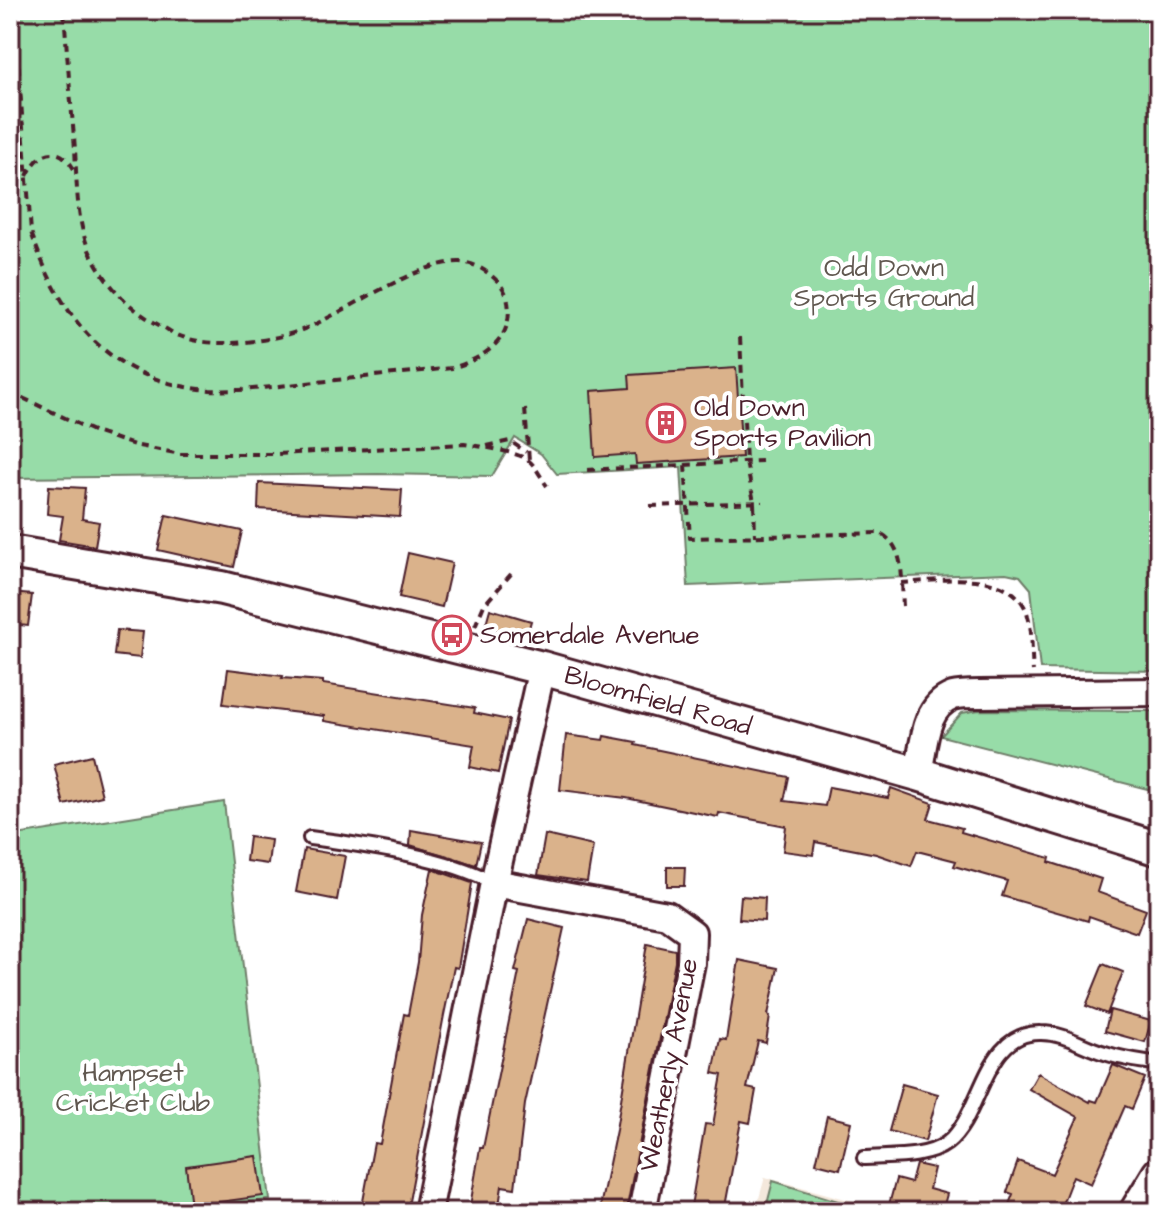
<svg xmlns="http://www.w3.org/2000/svg" width="1169" height="1222" font-family="'Architects Daughter',sans-serif">
<style>
.built{fill:#f4e8dc}
.green{fill:#97dca8;stroke:#707e6a;stroke-width:2}
.building{fill:#dab28b;stroke:#4a1f2b;stroke-width:2}
.lines{fill:none;stroke-linecap:round;stroke-linejoin:round}
.service-casing{stroke:#4a1f2b;stroke-width:18}
.minor-casing{stroke:#4a1f2b;stroke-width:32}
.tertiary-casing{stroke:#4a1f2b;stroke-width:38}
.path{stroke:#4a1f2b;stroke-width:4;stroke-dasharray:8 6;stroke-linecap:butt}
.service{stroke:#fff;stroke-width:12}
.minor{stroke:#fff;stroke-width:26}
.tertiary{stroke:#fff;stroke-width:32}
.labels{text-anchor:middle;dominant-baseline:central;stroke-width:8;stroke-linejoin:round;paint-order:stroke}
.park-label{font-size:26px;fill:#615850;stroke:#fff}
.poi-label{font-size:26px;fill:#4a1f2b;stroke:#fff;text-anchor:start}
.street-label{font-size:26px;fill:#4a1f2b;stroke:#fff}
</style>
<rect width="100%" height="100%" fill="#fff"/>
<filter id="ink" filterUnits="userSpaceOnUse"><feTurbulence type="fractalNoise" baseFrequency=".0125" numOctaves="2"/><feDisplacementMap in="SourceGraphic" scale="16" xChannelSelector="R" yChannelSelector="G"/><feConvolveMatrix kernelMatrix="1 2 1 2 8 2 1 2 1" color-interpolation-filters="sRGB"/></filter>
<g filter="url(#ink)">
<!-- built -->
<path class="built" d="M765,1177L893,1212H755Z"/>
<!-- green -->
<path class="green" d="M10,10H1159V671L1040,669L1031,589L1020,576L1006,573L688,586L681,467L557,474L541,454L515,438L492,476L378,474L11,478Z
M979,710L1159,711V792L941,736L962,713Z
M224,802L270,1200L147,1212H10V836Z
M773,1181L857,1207L855,1212H765Z"/>
<!-- building -->
<path class="building" d="M736,368L742,457L636,464L635,454L595,457L591,391L630,388L629,375Z
M259,483L402,490L400,517L258,509Z
M49,486L85,488L82,519L99,522L95,546L59,540L63,516L47,514Z
M166,515L242,531L234,567L158,550Z
M408,553L452,563L442,607L399,597Z
M10,593L32,595L28,626L10,624Z
M490,609L531,621L526,638L485,627Z
M117,630L143,632L140,658L114,655Z
M228,669L283,676L282,678L323,681V684L475,708L474,713L509,720L498,773L470,767L474,745L324,721V716L223,704Z
M566,735L603,740L604,736L636,742L635,745L789,777L784,801L825,806L829,787L888,798L891,788L933,803L928,819L962,828L961,832L1050,858L1049,862L1101,879L1097,892L1146,910L1137,933L1089,916L1088,921L1002,896L1007,881L954,866L956,861L917,851L911,866L876,854L815,842L813,855L783,851L786,826L719,813L718,817L626,798L560,790Z
M92,755L102,796L64,805L54,764Z
M411,830L481,842L476,865L410,845Z
M545,835L593,846L587,882L538,875Z
M249,837L271,840L268,864L246,861Z
M304,849L345,856L337,900L296,892Z
M667,867H685L684,886H667Z
M432,869L472,883L458,968L454,967L444,1015L407,1212H361L374,1143L380,1144L404,1014L408,1015L418,962L422,915Z
M741,896L765,898L764,921L739,919Z
M528,919L564,928L525,1104L515,1188L502,1186L498,1212H469L480,1148H483L519,972L515,971Z
M647,944L675,950V961L626,1212H599L616,1130Z
M739,960L778,968L768,1015L770,1016L766,1043L758,1041L747,1088L756,1090L750,1123L741,1121L724,1212H690L705,1124L713,1125L722,1075L713,1073L720,1039L726,1040Z
M1103,964L1123,972L1107,1014L1086,1006Z
M1110,1010L1151,1021L1145,1042L1105,1031Z
M1113,1065L1145,1078L1132,1109L1125,1106L1091,1184L1073,1176L1059,1212H1006L1013,1194L1007,1192L1018,1161L1052,1174L1078,1117L1029,1089L1038,1073L1090,1102L1091,1100L1097,1102Z
M902,1084L938,1094L925,1141L889,1131Z
M827,1116L851,1122L840,1169L816,1163Z
M257,1156L263,1196L191,1206L186,1166Z
M916,1164L934,1168L929,1189L947,1194L942,1212H887L896,1179L911,1183Z"/>
<g class="lines">
<!-- service casing -->
<g class="service-casing">
<path id="service" d="M310,838C364,845 447,857 494,883
M864,1158C889,1156 926,1159 947,1143C983,1115 983,1031 1041,1033C1065,1033 1083,1047 1105,1053C1122,1059 1141,1061 1159,1064"/>
</g>
<!-- minor casing -->
<g class="minor-casing">
<path id="minor" d="M918,774C924,748 923,707 953,696C960,694 971,694 979,694L1159,692
M494,883L667,915L692,933L691,963L642,1212
M428,1212L494,883L542,668"/>
</g>
<!-- tertiary casing -->
<g class="tertiary-casing">
<path id="tertiary" d="M10,552L222,588L542,668L918,774L1159,849
M1136,1212L1159,1174"/>
</g>
<!-- path -->
<path class="path" d="M14,10L31,232C61,321 111,382 210,390C242,392 275,386 307,383C355,378 404,373 452,368C484,358 514,340 508,302C507,292 500,283 493,277C484,269 473,263 460,262C417,261 343,315 299,331C268,342 212,349 180,336C173,334 166,328 159,325C129,309 108,286 92,256C76,226 77,183 75,149C71,103 67,56 64,10
M27,176C39,150 60,143 75,171
M740,337L746,462L754,502L755,536
M10,392L95,432L134,445L180,454H278L464,444C477,446 519,452 528,460C536,466 541,478 547,486
M525,409L529,460
M487,446L510,441L526,452
M685,465L690,538L880,533C906,547 901,579 903,606
M587,470L762,461
M650,506L763,502
M901,583C939,581 1015,566 1028,616C1033,633 1031,653 1033,671
M475,626L484,605L512,573"/>
<!-- service -->
<use href="#service" class="service"/>
<!-- minor -->
<use href="#minor" class="minor"/>
<!-- tertiary -->
<use href="#tertiary" class="tertiary"/>
</g>
</g>
<!-- icons -->
<defs>
<g id="building-ring" transform="scale(2)"><circle r="9.5" fill="#fff" stroke="#d1495b" stroke-width="1.5"/><path d="M-4-6H4V6H1V3H-1V6H-4ZM-2.5-4.3h1.7v1.8h-1.7ZM.8-4.3h1.7v1.8H.8ZM-2.5-1h1.7V.8h-1.7ZM.8-1h1.7V.8H.8Z" fill="#d1495b"/></g>
<g id="bus-ring" transform="scale(2)"><circle r="9.5" fill="#fff" stroke="#d1495b" stroke-width="1.5"/><path d="M-5-6H5V4H4V6H2V4H-2V6H-4V4H-5ZM-3.5-4V0h7V-4ZM-3.5 1.2v1.5H-2V1.2ZM2 1.2v1.5H3.5V1.2Z" fill="#d1495b"/></g>
</defs>
<g fill-rule="evenodd">
<use href="#building-ring" x="666" y="423"/>
<use href="#bus-ring" x="452" y="635"/>
</g>
<g class="labels">
<!-- park labels -->
<g class="park-label">
<text x="884" y="268">Odd Down<tspan x="884" dy="30">Sports Ground</tspan></text>
<text x="133" y="1073">Hampset<tspan x="133" dy="30">Cricket Club</tspan></text>
</g>
<!-- poi labels -->
<g class="poi-label">
<text x="694" y="408">Old Down<tspan x="694" dy="30">Sports Pavilion</tspan></text>
<text x="480" y="635">Somerdale Avenue</text>
</g>
<!-- street labels -->
<g class="street-label">
<text transform="translate(658 701) rotate(16)">Bloomfield Road</text>
<text transform="translate(669 1065) rotate(-79)">Weatherly Avenue</text>
</g>
</g>
<!-- margin -->
<rect width="1169" height="1222" fill="none" stroke="#fff" stroke-width="40"/>
<rect x="20" y="20" width="1129" height="1182" fill="none" stroke="#4a1f2b" stroke-width="3" filter="url(#ink)"/>
</svg>
